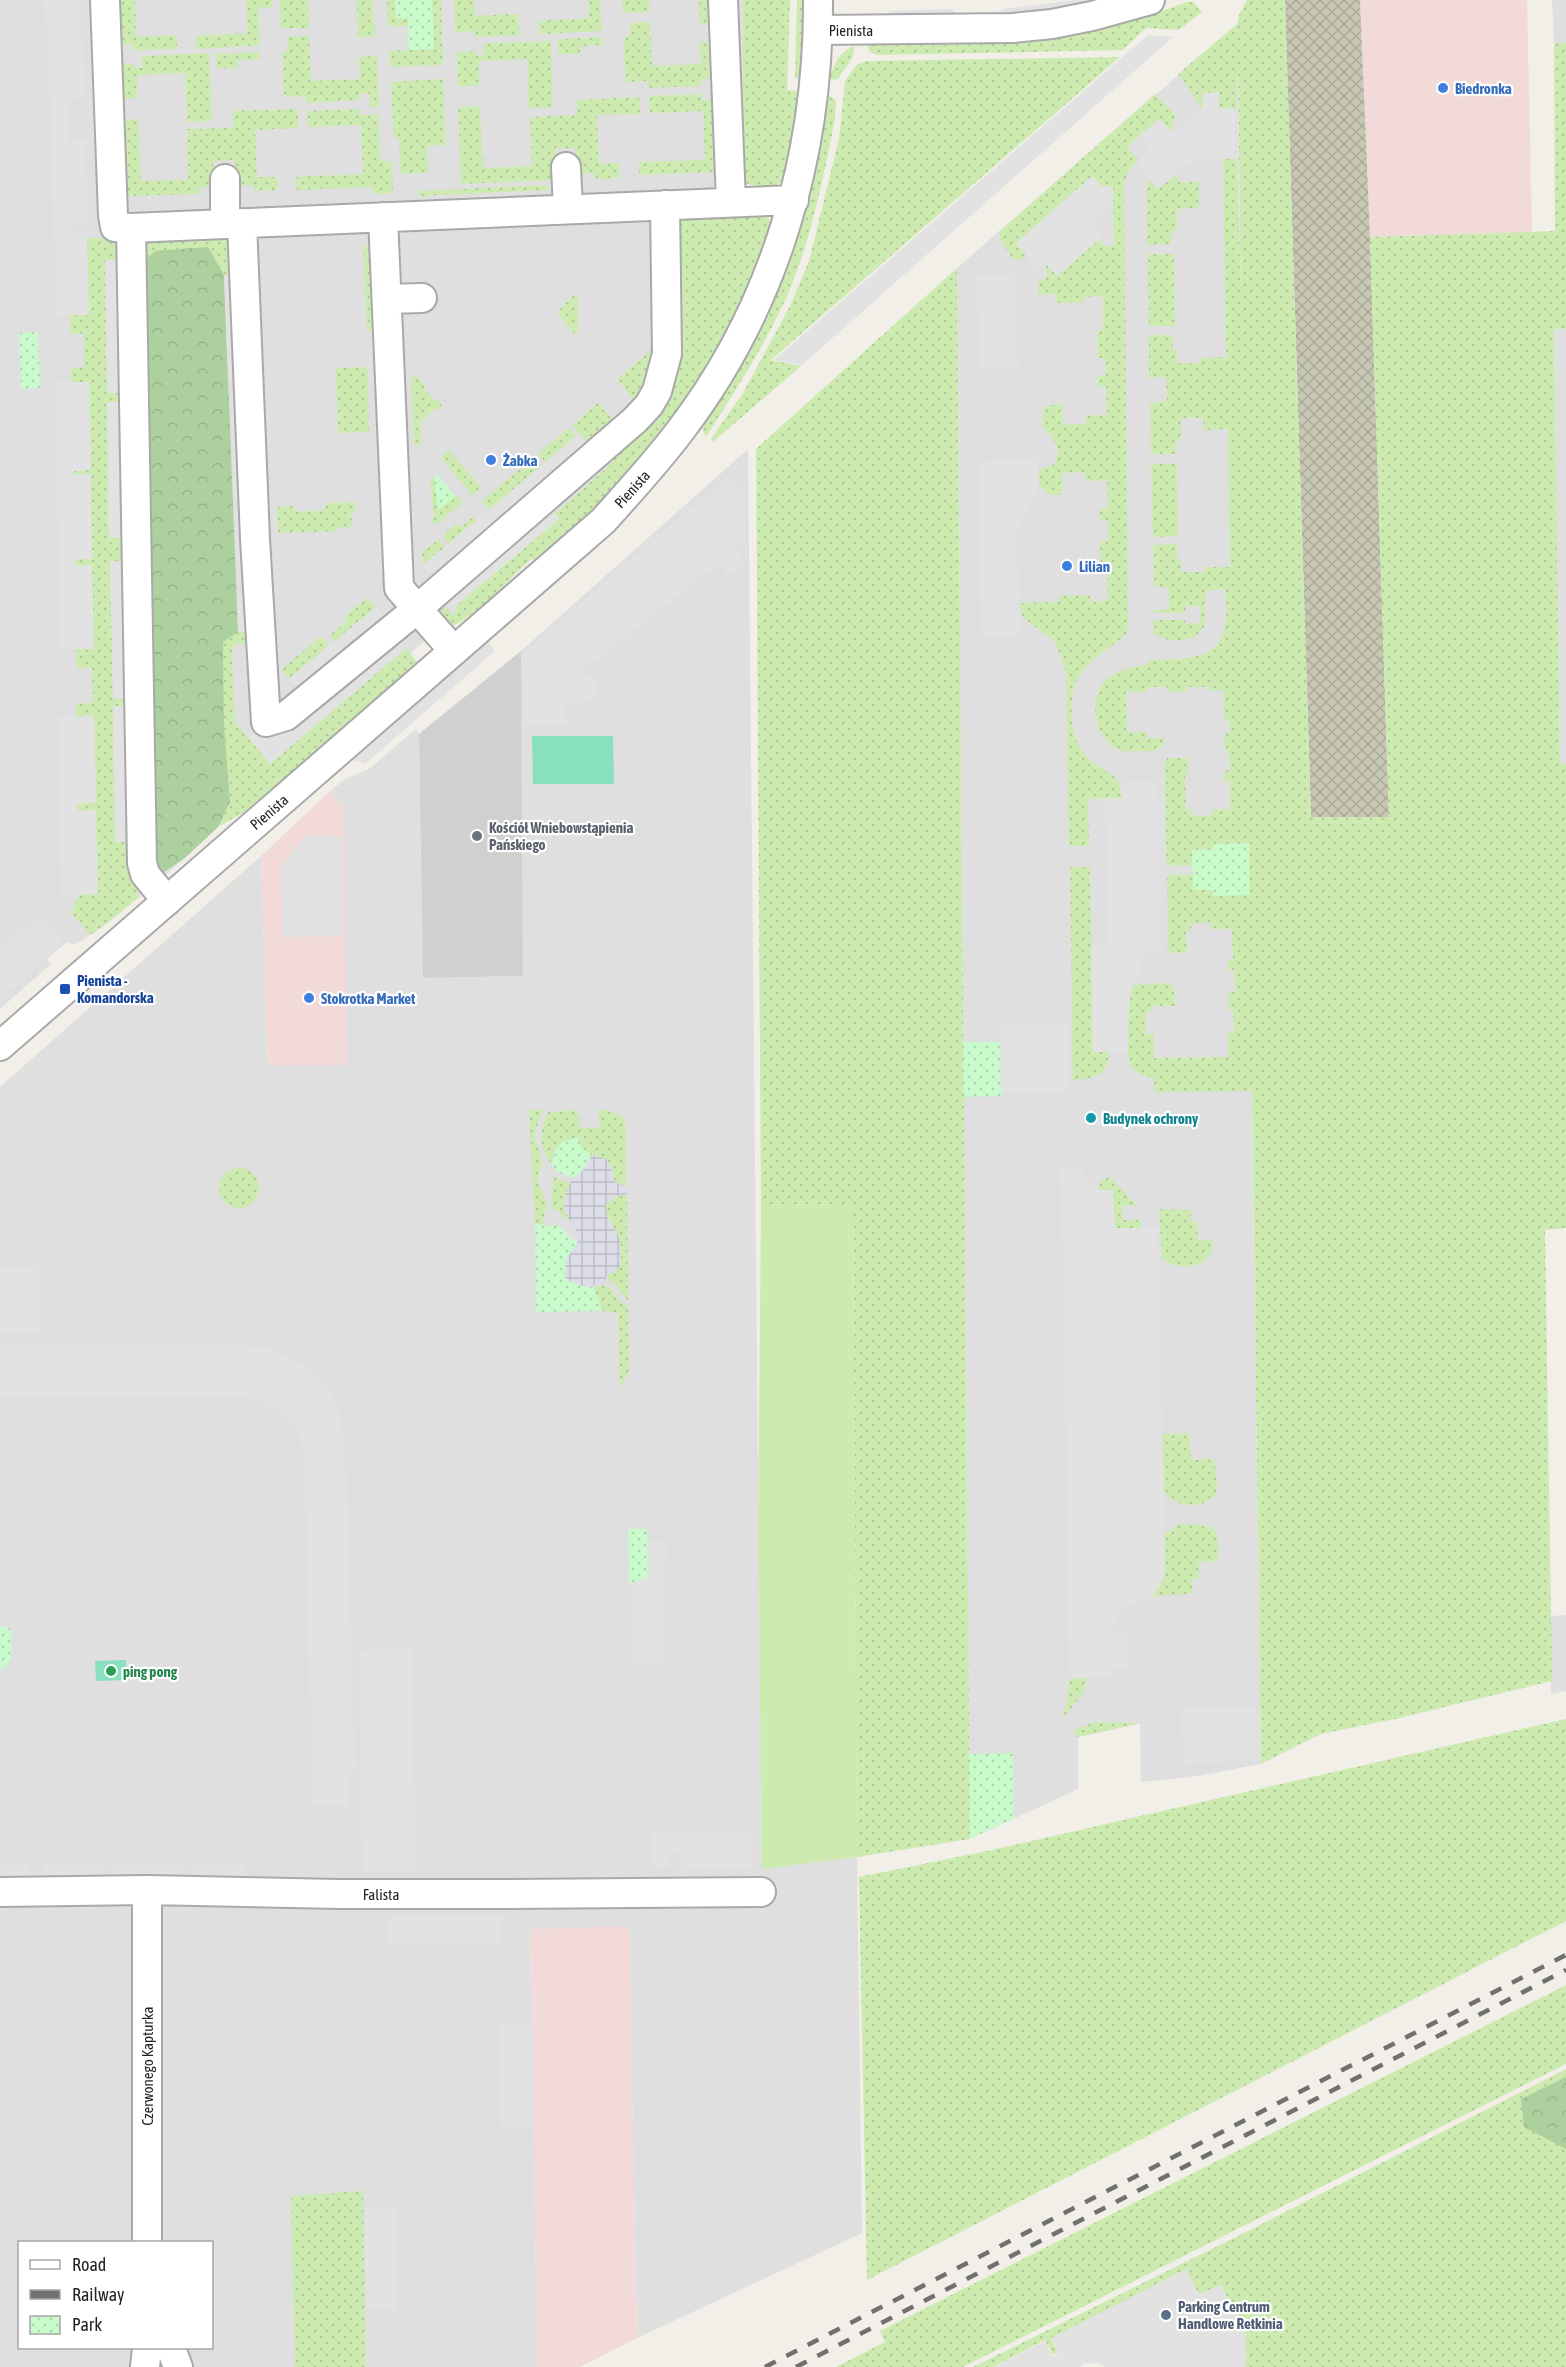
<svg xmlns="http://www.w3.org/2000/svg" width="1566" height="2367" font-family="'Asap Condensed',sans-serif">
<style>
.residential{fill:#e0dfdf;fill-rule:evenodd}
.commercial{fill:#f2dad9}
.religious{fill:#d0d0d0}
.construction{fill:url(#construction-cross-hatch)}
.grass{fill:url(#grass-dots)}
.forest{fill:url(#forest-crowns)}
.park{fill:url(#park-dots)}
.garden{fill:#cdebb0}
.pitch{fill:#88e0be}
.parking{fill:#e2e2e2}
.plaza{fill:url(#plaza-grid)}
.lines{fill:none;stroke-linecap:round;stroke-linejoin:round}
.minor-casing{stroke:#a9a9a9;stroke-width:32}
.minor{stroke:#fff;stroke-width:28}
.rail{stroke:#707070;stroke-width:4.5;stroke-dasharray:12 12;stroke-linecap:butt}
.shop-dot{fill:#3f7fe0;stroke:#fff;stroke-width:2}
.worship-dot{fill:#6b7280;stroke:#fff;stroke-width:2}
.transit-dot{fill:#1a4fb4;stroke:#fff;stroke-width:2}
.culture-dot{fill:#0f9aa8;stroke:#fff;stroke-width:2}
.leisure-dot{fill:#2e9e5b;stroke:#fff;stroke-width:2}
.service-dot{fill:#5c6f8a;stroke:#fff;stroke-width:2}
.labels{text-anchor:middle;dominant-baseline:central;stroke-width:4.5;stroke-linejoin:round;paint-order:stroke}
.street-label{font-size:15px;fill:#222;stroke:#fff}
.shop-label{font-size:15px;font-weight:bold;fill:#366cbe;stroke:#fff;text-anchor:start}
.worship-label{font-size:15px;font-weight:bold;fill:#5b616d;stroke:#fff;text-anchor:start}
.transit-label{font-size:15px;font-weight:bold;fill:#164399;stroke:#fff;text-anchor:start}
.culture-label{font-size:15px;font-weight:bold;fill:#0d838f;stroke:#fff;text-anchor:start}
.leisure-label{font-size:15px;font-weight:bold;fill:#27864d;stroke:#fff;text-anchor:start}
.service-label{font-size:15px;font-weight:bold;fill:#4e5e75;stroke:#fff;text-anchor:start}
</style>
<defs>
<pattern id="construction-cross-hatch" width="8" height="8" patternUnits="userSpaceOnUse" patternTransform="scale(1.5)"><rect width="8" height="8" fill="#c7c7b4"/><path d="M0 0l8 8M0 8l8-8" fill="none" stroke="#abab9a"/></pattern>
<pattern id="grass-dots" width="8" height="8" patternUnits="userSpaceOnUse" patternTransform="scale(1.5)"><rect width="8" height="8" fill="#cdebb0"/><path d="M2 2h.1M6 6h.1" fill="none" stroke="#b0c997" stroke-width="1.8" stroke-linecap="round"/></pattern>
<pattern id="forest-crowns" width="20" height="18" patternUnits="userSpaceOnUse" patternTransform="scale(1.5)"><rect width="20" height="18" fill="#add19e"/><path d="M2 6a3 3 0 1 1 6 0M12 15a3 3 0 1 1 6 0" fill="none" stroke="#95b388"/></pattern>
<pattern id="park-dots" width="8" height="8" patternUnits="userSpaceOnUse" patternTransform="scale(1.5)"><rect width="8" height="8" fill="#c8facc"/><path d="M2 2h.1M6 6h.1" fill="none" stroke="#acd6af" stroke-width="1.8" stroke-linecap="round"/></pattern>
<pattern id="plaza-grid" width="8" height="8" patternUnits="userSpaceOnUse" patternTransform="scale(1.5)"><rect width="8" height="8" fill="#dddde8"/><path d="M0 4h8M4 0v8" fill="none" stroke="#bdbdc7"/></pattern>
</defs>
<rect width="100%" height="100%" fill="#f2efe9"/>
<!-- residential -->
<path class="residential" d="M0,0H743V183L663,403L633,444L454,607L457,611L452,616L159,881L105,925L75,945L67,942L47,959L51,964L0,1009Z
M1552,0H1566V43H1554Z
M1237,24L1261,1764L1192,1777L1141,1782L1140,1724L1078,1737V1789L970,1839L957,268Z
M1554,329H1566V764H1560Z
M748,449L762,1868L857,1857L862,2233L637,2338L629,1927L531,1929L537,2367H0V1087L261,856L268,1066L343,806L329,792L345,779L369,769L416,729L419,734L423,978L523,976L521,651ZM20,2242H212V2348H20Z
M1566,1615V1691L1551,1694L1550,1616Z"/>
<!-- commercial -->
<path class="commercial" d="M1360,0H1527L1532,232L1370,237Z
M329,792L343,806L348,1065L268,1066L261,856Z
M629,1926L637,2338L580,2367H537L531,1929Z"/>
<!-- religious -->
<path class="religious" d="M521,651L523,976L423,978L419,734Z"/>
<!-- construction -->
<path class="construction" d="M1285,0H1360L1370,237L1389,817H1311Z"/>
<!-- grass -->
<path class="grass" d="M119,0H135L136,37L177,35V49L133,50L132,44H120Z
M246,0H272L273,7L258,8L260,45L196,49V36L247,33Z
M280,0H308L309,28H281Z
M357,0H373L375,37H358Z
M387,0H395L396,18H408L409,26H388Z
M432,0H441L443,65L390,67L389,51L433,49Z
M454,0H474L475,16L518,14L519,35L474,37V31L455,32Z
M589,0H600L602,31L539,34L538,21L589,18Z
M622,0H649L650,12L623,13Z
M699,0H709L710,24H700Z
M743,0H790L787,90L801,92L786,177C774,192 760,187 743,183Z
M797,0H805L803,79L795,78Z
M1247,0H1285L1311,817H1389L1370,237L1555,231L1554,43H1566V329H1554L1560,764H1566V1228L1545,1230L1552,1681L1395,1719L1321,1734L1261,1764L1252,1091L1154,1092V1077C1145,1077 1139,1075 1133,1068C1122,1055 1129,1002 1133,985L1169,983L1174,987L1175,1006H1154L1153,1011L1146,1012V1034H1154V1058L1228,1057V1033L1234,1032L1233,1010H1229L1228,993L1235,992L1234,970H1228V960H1233L1232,929H1210V923H1192L1191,929L1186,930L1187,952L1169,953L1167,879L1171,874L1193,875L1194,890H1213V896L1249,843L1214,844V849L1193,850V866L1168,865L1166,862L1165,764L1167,758H1188V774L1185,775L1186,809L1192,810V816H1211L1212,810L1230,809V782L1224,781V771L1230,770L1229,751L1225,750L1224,733H1230L1229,720L1224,719L1223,690L1209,691V687H1189L1188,691L1167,692V687H1147V692H1126L1127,732H1147V738H1164L1163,746C1156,752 1149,751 1141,751C1135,751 1127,752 1122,751C1095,743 1085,695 1108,678C1118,670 1135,667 1147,664L1149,660C1206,659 1233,657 1225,589L1206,591L1204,627L1195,637C1181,642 1160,642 1151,631L1155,630L1153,620H1185L1186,624L1200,623V606H1186L1185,613H1154V610L1169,609V587H1154L1153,545L1177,544V559H1181V572H1205V567H1230L1228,429L1203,430V418H1181V441H1175L1176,454H1151L1150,403L1167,401L1166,377L1149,378V335H1173V350H1177V363H1201V358L1226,357L1223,159H1237L1241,313L1238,62L1236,109L1219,108V93L1202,109L1178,74L1237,24L1239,15Z
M1187,2H1193L1202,12L1179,30L1146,28L1123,50L878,55L871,53L866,44C921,44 977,47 1031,41C1084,36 1137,20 1187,2Z
M650,22L652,66L701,64L700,42H710L711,79H701V86L648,88V81L626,82L623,37L630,36V23Z
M309,36L311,81L360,79L359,57L377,56L379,107H370L369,93L359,94V100L306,103V96L284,97L282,51H288V37Z
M602,37V45L580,46V54H558V39Z
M551,41L553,107L529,108L527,59L479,61V86H458L457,52L476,51V56L484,55V43Z
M855,46L852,59L838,79L830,80C833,65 839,51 855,46Z
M260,52V59L238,60V68L217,69L216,54Z
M209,53L212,121L187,122L185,73L137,75V98L122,99V64H134L135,68H142V56Z
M1120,57L771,360L801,366L713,442L711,439L743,393L790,306L809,261L839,139L845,81L856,65L866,61Z
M443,79L446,145L427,146L428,173L401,174L399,138H394L391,82Z
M701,94L702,100L712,99L715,172L639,175V162L705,160L703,111L650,113L649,96Z
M1155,94L1176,116L1170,132L1159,119L1127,147L1139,160L1129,170L1124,184L1128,624L1126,634C1092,665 1068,666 1072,721C1073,733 1079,750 1088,758C1107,775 1117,769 1123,798L1088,799L1089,846H1069L1066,671L1055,642L1023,618L1019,603L1059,602V596L1090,595L1091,602L1108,601L1107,570H1101L1100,541H1108V520H1100L1099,509L1108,508L1107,480L1086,481L1085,472L1063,473L1062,495L1048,494L1039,484V469L1053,465C1067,448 1049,438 1042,424L1043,409L1047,406L1062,404L1063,425L1086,424V416L1107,415L1106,387H1098L1097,376L1106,375L1105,358H1098L1097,330H1103V296L1084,297V302L1056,303L1055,294L1038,295V282L1045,280L1047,276L1046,264L1057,276L1101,238L1103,246H1114L1113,187L1101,186L1092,177L1017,243L1026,255L1020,260L1013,259L1001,242L999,232Z
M829,95L836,101L835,119C824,174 813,231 792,284C770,338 737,388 706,437L703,431L704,424C732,376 762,329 782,278C806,219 819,157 829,95Z
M639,97L640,114L597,115L599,164L619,163V178L595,179L594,173L576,174L575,148L555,149L556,180L461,184L458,107L480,106L483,168L532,166L530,117L577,115V100Z
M298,109V128L255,130L257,177H277L278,190L254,191L253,185L235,186L234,160L213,161L214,187H200V194L126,196L123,120L138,119L141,181L188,180L187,129L233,128V111Z
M359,109L360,115L378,114L380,161H392L393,193L373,194L372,187L297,190L296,177L363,174L361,125L308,127L307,111Z
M1177,175L1178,182H1199V208L1177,209V231H1171V244L1147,245V184L1150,181L1157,189Z
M548,185V190L418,196V191Z
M763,212L770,220C765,256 747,290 730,322C702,376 671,429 629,474C600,505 568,534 537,564L531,559C515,574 468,623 449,627L436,613L438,599L453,615L457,611L454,607L559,519L555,513L614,461L609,454L627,438L633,444L663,403L678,224L686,215Z
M227,236L233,245L236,275H224L208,247L138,260L139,241Z
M87,238H116L119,241L120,260H105L107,393H124V402H107L110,538H125L126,561L110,562L113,699H129L130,706L113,707L115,842L132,841V875L139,897L105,925L90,935L71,913L79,895L98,894L95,810L78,811L77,803L96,802L94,717H76V703H93L92,668H76V649L94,648L92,566H75L74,559H92L90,474L73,475V471L90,470L88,382H71V368L84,367V334L70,333V315L89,314Z
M375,245L380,348H374L373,331H367L363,246Z
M1148,254H1174L1175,326H1149Z
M957,268L970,1839L857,1857L853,1205L761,1204L756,449Z
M573,296H578V331L574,334L557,312Z
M658,344L638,405L617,379Z
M367,367L369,432L338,433L336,368Z
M411,377H418L425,385L424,388L435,401L438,400L441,404V408L439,410L437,408L421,421V444L414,445Z
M598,403L617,424L590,446L572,425Z
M569,428L576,436L545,462L538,453Z
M449,450L481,488L472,495L440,457Z
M534,457L542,465L489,510L482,501Z
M1151,464H1177L1178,536L1153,537Z
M434,478L438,510L456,495L462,500L461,504L437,524L431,521V518H434L430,480Z
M355,502V512H351L352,527L337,528V531L278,533L277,507L295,506V512L325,510L326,503Z
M473,517L476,521L449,544L442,536L456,524L460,528Z
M439,539L445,547L423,565L422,552Z
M368,597L376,607L335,641L330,635L347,621L344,617Z
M248,631L247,644H236L232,650L235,722L270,764L406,648L418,663L250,809L218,827L230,802L224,724L223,641L238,632Z
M321,636L329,645L289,679L281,670Z
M1070,867H1090L1093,1052H1109C1107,1078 1096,1078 1073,1080Z
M529,1110H544L540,1117L534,1136L543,1162L538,1173V1184L547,1203L543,1221L545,1224H535Z
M578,1110L579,1128H600L598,1110H608L623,1117L626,1126V1187L615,1182C614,1177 613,1171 611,1167C603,1154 584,1158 580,1143L554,1151L552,1165C538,1147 539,1132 548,1112Z
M219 1188a20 20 0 1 1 40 0a20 20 0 1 1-40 0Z
M553,1176L571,1184C563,1196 563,1207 570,1220L563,1218L559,1211L551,1208Z
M1110,1177L1137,1206H1122L1123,1220H1141V1228L1123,1229L1117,1320L1113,1191L1098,1190L1100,1181Z
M627,1194L628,1301L614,1283L607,1279L608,1273L621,1265C621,1255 622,1245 618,1236C613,1223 606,1219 606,1205L615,1197Z
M1159,1209L1191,1210V1222H1197L1198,1240H1213C1215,1270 1177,1273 1162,1257Z
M601,1285C613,1287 614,1292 620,1302L628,1306L629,1371L620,1389L618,1313L602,1311L594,1287Z
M1189,1433L1191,1460L1214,1459C1215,1469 1219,1482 1216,1492C1211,1507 1186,1507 1174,1501C1170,1498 1167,1495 1164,1491L1162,1434Z
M1180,1524L1211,1526C1221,1536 1218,1548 1218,1561L1199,1562V1579H1192V1594L1150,1596C1170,1583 1165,1554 1164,1534Z
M1070,1678H1086L1085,1688L1082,1695L1062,1720L1067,1702Z
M1566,1719V1921L867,2280L859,1877L987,1851Z
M1095,1722L1140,1723L1078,1737L1074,1733L1075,1730Z
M1566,1985V2064L963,2367H836L885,2342L880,2331Z
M1566,2069V2367H1246V2335L1221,2285L1199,2294L1051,2338L1058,2353L1053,2355L1045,2340L993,2367H973L1240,2235Z
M363,2191L366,2367H295L291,2196Z"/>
<!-- forest -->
<path class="forest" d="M208,247L224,275L238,632L223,642L224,724L230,802L218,827L185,858L164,872L158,870L152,860L138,260L146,259L155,251Z
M1566,2077V2149L1524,2127L1521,2099Z"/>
<!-- park -->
<path class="park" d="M395,0H432L434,49L409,50L408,18H396Z
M38,332L40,388L21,389L19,333Z
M438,475L455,496L438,510L434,478Z
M1249,843L1250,895L1213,896V890H1193L1192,850L1213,849V844Z
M963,1042H1000L1002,1096L964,1097Z
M578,1138L582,1148L592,1155L582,1172L572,1178L558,1172L552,1165C555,1147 559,1140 578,1138Z
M535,1224L559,1226L572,1239L578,1242L575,1247L585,1287H594L602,1311L536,1312Z
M628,1529H647L648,1578L629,1584Z
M6,1626L12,1631L11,1658L5,1668H0V1627Z
M1013,1753L1014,1818L970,1839L969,1754Z"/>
<!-- garden -->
<path class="garden" d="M761,1204L853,1205L857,1857L762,1869L758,1527Z"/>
<!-- pitch -->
<path class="pitch" d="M532,736H613L614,784H533Z
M126,1660L127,1680L96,1681L95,1661Z"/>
<!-- parking -->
<path class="parking" d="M45,0H80L84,98L67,99L68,141L86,140L87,224L71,225V231H87L89,315H56L52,140Z
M1076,0H1110L1083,7L992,18L1002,9Z
M952,9L960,18L881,19L890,11Z
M1148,35L1173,37L802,365L774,360Z
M1219,92V108L1236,109L1237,159H1194L1157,189L1136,162L1151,148L1140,135L1159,119L1171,132L1202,109L1203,93Z
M1092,176L1101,186L1113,187V207L1091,223L1101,238L1057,276L1046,264L1038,270L1016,243Z
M105,260H138L148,841L115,842L113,706H129V699H113L110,561H126L125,538H109L107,402H124V393H107Z
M255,274L269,631L238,632L237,593L250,592L249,575L238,576L231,413L240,412L238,380H228L224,275Z
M1014,274L1018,368L980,369L976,275Z
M55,382H89L91,470L74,471L73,475L91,474L92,559H75V566L92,565L94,649H60Z
M580,434L590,446L609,454L614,461L555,513L559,519L454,607L423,565Z
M1038,458V490L1018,528L1016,539L1021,636L982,637L979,462Z
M726,478L734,480L744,492L746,539L736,548L744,563L728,576L719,563L577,675H595V700H579V705H566V725H524V653Z
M376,607L406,648L270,764L248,737L301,692L289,679Z
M486,639L495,651L365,764L349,758Z
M94,716L96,802L77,804L78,811L96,810L98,894L62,895L58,717Z
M1120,782H1158L1162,952L1144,953L1139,976L1133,985L1129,1002L1128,1051L1093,1052L1091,945L1108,943L1105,799L1122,798Z
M307,835L341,837L343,936L283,937L281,866Z
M41,915L63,942L0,999V951Z
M1067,1023L1068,1091L1001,1092L1000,1025Z
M1061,1167H1078L1098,1190H1113L1115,1228H1158L1165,1565L1164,1576L1154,1594L1136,1605L1126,1607L1114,1620L1111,1633H1128V1668L1111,1669L1112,1677L1070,1678Z
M0,1266H39L40,1334H0Z
M0,1343H206L265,1347L288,1356L313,1371L327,1385L340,1417L345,1454L355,1772L349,1775V1806L313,1804L304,1449L294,1426L283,1414L252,1398L0,1397Z
M666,1541L664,1663H631L632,1583L648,1577L647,1542Z
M412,1649L416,1871H362L359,1650Z
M1256,1707L1257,1761L1184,1763L1181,1708Z
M650,1832L751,1833V1867L681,1870V1852L670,1853V1867L651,1868Z
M103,1863V1878L42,1879V1865Z
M112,1864H183V1878H112Z
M193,1864H246L247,1878L193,1879Z
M0,1865H30L31,1880H0Z
M502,1915V1945L389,1946L388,1916Z
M501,2024H532L533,2127H501Z
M365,2207H395L397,2310H366Z
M1186,2269L1199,2294L1221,2285L1246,2335V2367H1105L1100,2364L1094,2363L1084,2364L1080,2367H994L1045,2341L1053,2357L1059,2353L1051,2338Z"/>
<!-- plaza -->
<path class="plaza" d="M592,1155L606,1159L610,1165L615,1182L626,1187L627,1194L615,1197L606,1205L608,1220L617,1233L620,1241L621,1265L614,1273H608L604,1284L585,1287L569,1281L564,1276L567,1258L578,1242L579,1236L564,1210V1199L572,1178L582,1172Z"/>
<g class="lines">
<!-- minor casing -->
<g class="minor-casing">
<path id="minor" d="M105,0L113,215L115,227L131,228L142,863L145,874L167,901
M723,0L731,202
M818,30L1013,28L1052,24L1092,16L1150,0
M566,167L568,209
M225,179V224
M383,217L399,588L454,651
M242,223L255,539L266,722L286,716L417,609L635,420L649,405L657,391L667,354L665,205
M131,228L794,200
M387,299L422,298
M0,1046L603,521C629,492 656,463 680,431C775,307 819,155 818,0
M147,1890V2242
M0,1892L147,1890L339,1894H499L761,1892
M171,2348L178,2367
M145,2367L147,2348"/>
</g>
<!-- minor -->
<use href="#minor" class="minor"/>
<!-- rail -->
<path class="rail" d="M765,2367L1566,1955
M796,2367L1566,1970"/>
</g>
<!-- markers -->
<g class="shop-dot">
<circle cx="1443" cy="88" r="6"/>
<circle cx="491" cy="460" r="6"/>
<circle cx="1067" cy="566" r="6"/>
<circle cx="309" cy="998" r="6"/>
</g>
<circle class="worship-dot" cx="477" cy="836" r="6"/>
<rect class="transit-dot" x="59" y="983" width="12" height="12" rx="3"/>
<circle class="culture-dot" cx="1091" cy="1118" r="6"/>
<circle class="leisure-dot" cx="111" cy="1671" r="6"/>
<circle class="service-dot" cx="1166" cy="2315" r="6"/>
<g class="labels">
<!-- street labels -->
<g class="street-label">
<text x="851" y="30">Pienista</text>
<text transform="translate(632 489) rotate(-48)">Pienista</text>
<text transform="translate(269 812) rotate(-41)">Pienista</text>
<text x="381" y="1894">Falista</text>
<text transform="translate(147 2066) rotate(-90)">Czerwonego Kapturka</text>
</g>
<!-- shop labels -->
<g class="shop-label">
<text x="1455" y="88">Biedronka</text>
<text x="503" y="460">Żabka</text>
<text x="1079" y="566">Lilian</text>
<text x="321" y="998">Stokrotka Market</text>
</g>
<!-- worship labels -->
<g class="worship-label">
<text x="489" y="827">Kościół Wniebowstąpienia<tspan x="489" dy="17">Pańskiego</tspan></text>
</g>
<!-- transit labels -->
<g class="transit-label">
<text x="77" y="980">Pienista -<tspan x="77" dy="17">Komandorska</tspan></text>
</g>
<!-- culture labels -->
<g class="culture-label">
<text x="1103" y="1118">Budynek ochrony</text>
</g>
<!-- leisure labels -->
<g class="leisure-label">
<text x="123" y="1671">ping pong</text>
</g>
<!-- service labels -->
<g class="service-label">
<text x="1178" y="2306">Parking Centrum<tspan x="1178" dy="17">Handlowe Retkinia</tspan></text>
</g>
</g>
<!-- legend -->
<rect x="18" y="2241" width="195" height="108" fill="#ffffff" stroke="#a7a7a7" stroke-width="1.5"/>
<rect x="30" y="2260" width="30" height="9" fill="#ffffff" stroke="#a7a7a7" stroke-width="1.5"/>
<text x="72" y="2271" font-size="18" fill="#222222">Road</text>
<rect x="30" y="2290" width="30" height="9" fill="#707070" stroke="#a7a7a7" stroke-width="1.5"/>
<text x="72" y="2301" font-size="18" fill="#222222">Railway</text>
<rect x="30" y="2316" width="30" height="18" fill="url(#park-dots)" stroke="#a7a7a7" stroke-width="1.5"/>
<text x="72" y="2331" font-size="18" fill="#222222">Park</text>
</svg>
